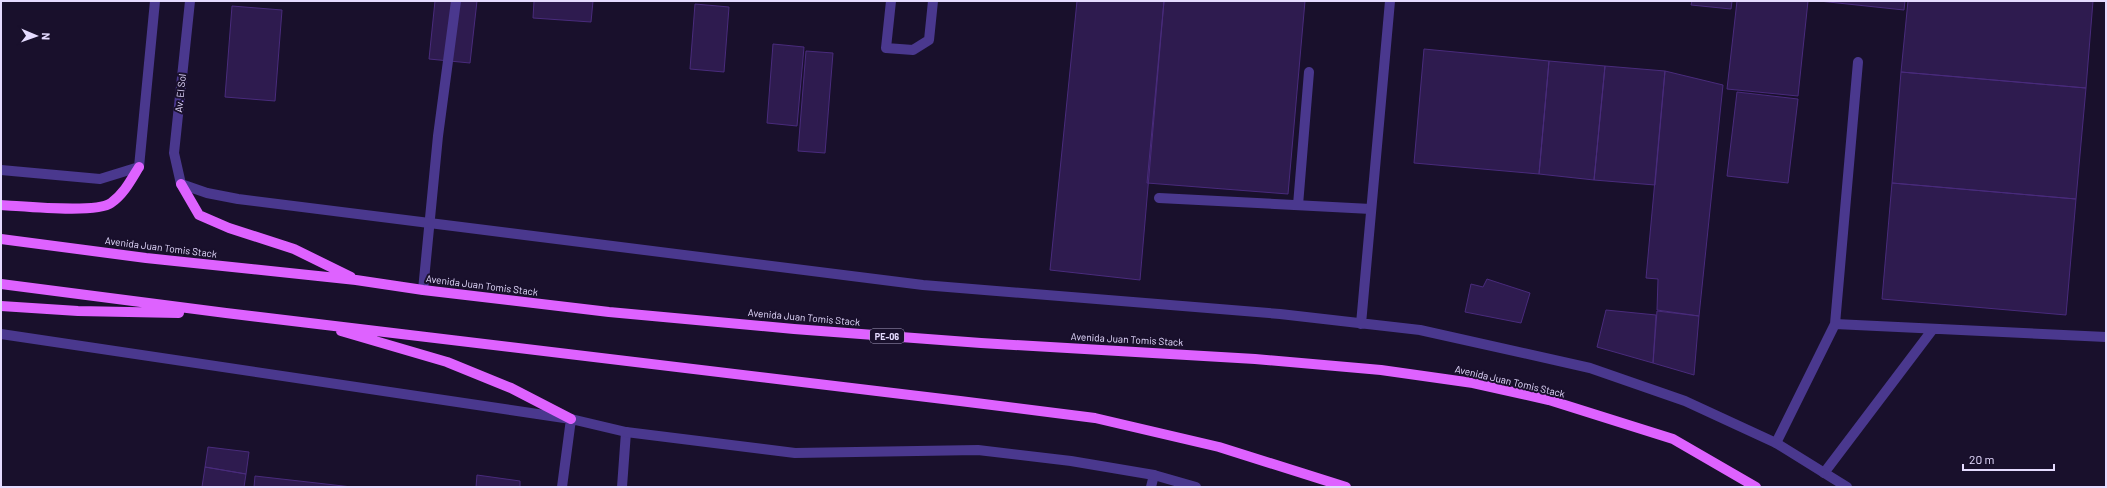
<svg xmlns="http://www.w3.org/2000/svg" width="2107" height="488" font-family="Barlow,sans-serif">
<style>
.building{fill:#2e1b4f;stroke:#492b7c}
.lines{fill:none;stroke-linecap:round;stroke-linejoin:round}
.service{stroke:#4a388e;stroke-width:10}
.minor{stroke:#4a388e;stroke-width:10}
.tertiary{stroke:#4a388e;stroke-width:10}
.primary{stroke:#de62ff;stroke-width:10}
.labels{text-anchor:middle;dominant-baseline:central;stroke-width:4;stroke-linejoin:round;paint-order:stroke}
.shield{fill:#19102c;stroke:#a89ec0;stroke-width:1}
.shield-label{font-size:9px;font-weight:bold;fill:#e5dbff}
.street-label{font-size:10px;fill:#e5dbff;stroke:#19102c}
</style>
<rect width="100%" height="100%" fill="#19102c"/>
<!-- building -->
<path class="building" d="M435,1H477L470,63L429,59Z
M534,1H593L591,22L533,18Z
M1077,1H1164L1140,280L1050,270Z
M1164,1H1305L1288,194L1147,183Z
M1692,1H1732L1731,9L1691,5Z
M1737,1H1808L1798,96L1727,89Z
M1819,1H1905L1904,10Z
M1908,1H2093L2086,88L1901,72Z
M695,4L729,7L724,72L690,69Z
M232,6L282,10L275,101L225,97Z
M773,44L804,47L797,126L767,123Z
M1424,49L1549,61L1539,174L1414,163Z
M806,51L833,53L825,153L798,151Z
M1549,61L1605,66L1594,180L1539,174Z
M1605,66L1665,71L1655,185L1594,180Z
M1665,71L1723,85L1699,316L1657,310L1658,279L1646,278Z
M1901,72L2086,88L2076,199L1892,183Z
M1737,92L1798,99L1788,183L1727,176Z
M1892,183L2076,199L2066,315L1882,299Z
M1487,279L1530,293L1521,323L1465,312L1471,284L1483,287Z
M1606,310L1656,315L1653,363L1597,347Z
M1657,311L1699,316L1694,375L1653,363Z
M208,447L249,452L246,474L205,467Z
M205,467L246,474L244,487H202Z
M477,475L520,481V487H476Z
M255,476L352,487H254Z"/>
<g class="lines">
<!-- service -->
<path class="service" d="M891,1L886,48L913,50L929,40L933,1
M1,170L100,179L139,167
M1159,198L1371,209
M1298,205L1309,72
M423,290L438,136L456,1
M1835,324L2106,337
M1776,443L1835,324L1858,62
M1824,473L1933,329
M622,487L626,432
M1151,487L1154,475"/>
<!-- minor -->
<path class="minor" d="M181,184L207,193L238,199L923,285L1280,314L1420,330L1590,368L1685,401L1776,443L1847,487
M1361,324L1390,1
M1,334L571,419L626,432L795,453L978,450L1071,461L1154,475L1196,487
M562,487L571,419"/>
<!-- tertiary -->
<path class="tertiary" d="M139,167L155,1
M181,184L174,153L190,1"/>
<!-- primary -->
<path class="primary" d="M181,184L199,215L229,228L294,249L351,277
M1,205C22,206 96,214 111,203C124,194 131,180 139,167
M1,239L146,258L356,280L423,290L609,312L794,329L981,343L1255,359L1381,370L1473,383L1549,400L1673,439L1756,487
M1,284L226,313L960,401L1095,418L1219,447L1346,487
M1,306L78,311L179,313
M341,331L447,362L511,388L571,419"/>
</g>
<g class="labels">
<!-- shield labels -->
<rect class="shield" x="870" y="329" width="34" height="14" rx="3"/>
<g class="shield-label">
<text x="887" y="336">PE-06</text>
</g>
<!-- street labels -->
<g class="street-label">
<text transform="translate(180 93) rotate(-84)">Av. El Sol</text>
<text transform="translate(161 247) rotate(7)">Avenida Juan Tomis Stack</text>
<text transform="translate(482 285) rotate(7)">Avenida Juan Tomis Stack</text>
<text transform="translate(804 317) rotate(5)">Avenida Juan Tomis Stack</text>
<text transform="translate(1127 339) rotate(3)">Avenida Juan Tomis Stack</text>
<text transform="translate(1510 381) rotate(13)">Avenida Juan Tomis Stack</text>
</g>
</g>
<!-- border -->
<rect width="2107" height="488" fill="none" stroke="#e5dbff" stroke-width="4"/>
<!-- north arrow -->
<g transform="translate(36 36) rotate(92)" stroke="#19102c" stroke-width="3" paint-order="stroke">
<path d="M0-3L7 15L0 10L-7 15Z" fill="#e5dbff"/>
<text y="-6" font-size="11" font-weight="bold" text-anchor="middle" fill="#e5dbff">N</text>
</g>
<!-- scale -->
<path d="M1963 464v6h91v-6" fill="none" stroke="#e5dbff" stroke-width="2"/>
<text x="1969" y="464" font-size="12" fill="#e5dbff" stroke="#19102c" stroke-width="3" paint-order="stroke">20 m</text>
</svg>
